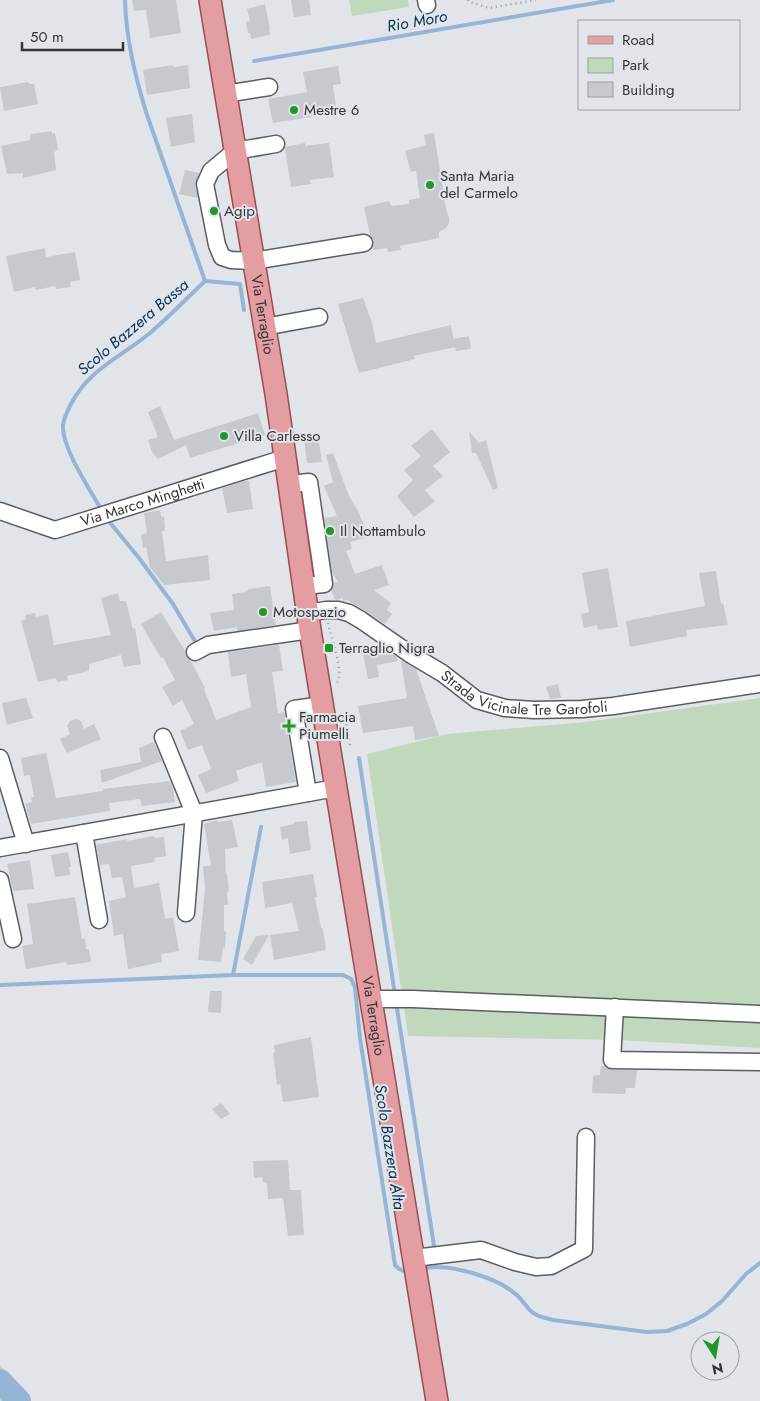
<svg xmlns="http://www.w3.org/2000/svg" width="760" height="1401" font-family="Jost,sans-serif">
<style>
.green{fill:#c0d8bc}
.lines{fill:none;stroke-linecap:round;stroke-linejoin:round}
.stream{stroke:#96b4d5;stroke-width:4}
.river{stroke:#96b4d5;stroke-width:24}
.building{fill:#c6cace}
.minor-casing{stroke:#5a5d61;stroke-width:19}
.major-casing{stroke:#9a4d51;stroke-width:24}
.path{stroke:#9a9da0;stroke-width:2.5;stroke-dasharray:1 4;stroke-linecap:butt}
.minor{stroke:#fff;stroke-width:16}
.major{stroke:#e49da0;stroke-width:21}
.poi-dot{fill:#229727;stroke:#e1e5ea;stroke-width:2}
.labels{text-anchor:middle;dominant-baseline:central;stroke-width:4;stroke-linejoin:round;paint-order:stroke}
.poi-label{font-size:15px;fill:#323435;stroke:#e1e5ea;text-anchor:start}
.street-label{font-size:15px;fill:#323435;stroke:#e1e5ea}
.water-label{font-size:16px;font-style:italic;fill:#04325c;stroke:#e1e5ea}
</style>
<rect width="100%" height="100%" fill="#e1e5ea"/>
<!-- green -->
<path class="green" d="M349,0H408L409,7L352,16Z
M760,698V1048L619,1040L408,1036L367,754L448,734L586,722Z
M0,1365L29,1401H0Z"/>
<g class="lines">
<!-- stream -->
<path class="stream" d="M254,61L613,0
M205,281L240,284L244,310
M102,511C91,491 61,447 63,425C64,417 68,410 71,404C89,369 121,357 150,333C169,317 187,298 205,281L146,112C135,75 126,39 125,0
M107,519L139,558L173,604L196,643
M359,758L395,995
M233,975L261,827
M0,985L233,975H343L351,979L355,987L360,1038L395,1265C399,1270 403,1272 409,1271
M396,1002L435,1252
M421,1269C426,1268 431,1267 436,1267C458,1267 496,1278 513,1292C521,1297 525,1306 532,1312C538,1317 546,1318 553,1320L647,1332L667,1331L687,1324L706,1314L722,1301L746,1274L760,1263"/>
<!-- river -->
<path class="river" d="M0,1381L19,1401"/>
</g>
<!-- building -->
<path class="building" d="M132,0H176L181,33L150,38L146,10L134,11Z
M291,0H309L311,15L294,17Z
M265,4L270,29H269L270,35L251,39L250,33H248L246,22L250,21L247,9Z
M172,65L174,67L188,65L190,88L147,95L143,70Z
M338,66L341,84L333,85L337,113L273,123L268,99L307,92L303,72Z
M28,82L29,84H34L38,104L4,111L0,87Z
M192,114L195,142L171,147L166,118Z
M52,131V134L55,133L58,150L54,152L56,170L23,178V173L7,174L1,146L30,140L31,134Z
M434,133L446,209L449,218V223L446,228L439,232V238L400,246L401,250L388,252L387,248L373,250L374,241L370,235L364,207L389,201L391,206L409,204V200L420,198L416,171L411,172L405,151L426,145L424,135Z
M305,143V146L329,143L334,177L310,180L311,184L291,187L285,149V147Z
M185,170L199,173L195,185L198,198L179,194Z
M45,248L46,257L75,252L80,280L70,282L71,287L56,289L55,286L36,290L35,287L14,292L6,256Z
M363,298L372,323L376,343L451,325L455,347L414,356L415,359L359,373L338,304Z
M469,336L471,349L456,351L453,339Z
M160,406L174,440L258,413L265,435L190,458L186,445L158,459L152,452L148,440L158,437L148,412Z
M432,429L450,452L433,466L443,476L425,490L435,501L414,517L397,496L413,480L404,470L421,456L411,446Z
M469,431L479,443L486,440L498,488L493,490L476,453H472Z
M318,436L322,462L307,463L304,439Z
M333,453L349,496L358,511L369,537L350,542L352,549L346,551L355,574L382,565L389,585L374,590L391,603L387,610L392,614L385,624L354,604L347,600L343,601V598L335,600L331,590L334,583L338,582L332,572L324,518L337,516L324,486L333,482L326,455Z
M243,481H249L253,509L227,513L222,488Z
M160,510L161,516L164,517L165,531H162L166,561L208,555L210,580L164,585L150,567L146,547L143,548L141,535L147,533L144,513Z
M608,568L618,627L598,630L597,625L584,628L581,614L589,612L582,573Z
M716,571L721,604L723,603L728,625L686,630L687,636L630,647L626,621L705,606L699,573Z
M270,586L276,625L237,631V627L214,631L210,613L234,610L232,594L245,592L249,589Z
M118,593L120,601H126L133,629L135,628L141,664L124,667L121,655L89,664V671L67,676L68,680L57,682L56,678L38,682L21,621L26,619L25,615L35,613L36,617L48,614L54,645L111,635L101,598Z
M161,612L185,651L186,656L191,661L205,688L204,689L216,720L251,707L246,674L231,677L228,652L279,645L283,671L272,672L278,713L284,712L296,782L266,787L262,762L236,771L239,781L206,793L198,775L211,769L202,745L188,750L180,731L194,724L182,700L173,706L162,687L175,680L163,657L161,658L141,624Z
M387,651L397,657L398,661L377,665L379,677L368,679L363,654Z
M401,660L416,669L439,736L415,740L413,726L363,733L358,706L407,698Z
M558,684L561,698L550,699L546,687Z
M26,698L33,718L7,725L2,703Z
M76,719L81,721L84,729L94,724L101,739L67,753L60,739L70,734L67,726L70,721Z
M154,742L162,761L102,783L100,770L141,762L139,748Z
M46,753L56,798L103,791V789L170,781L173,788L175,802L142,806L140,799L109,803L110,811L31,824L25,804L32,802L31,797H34L30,775L24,776L21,758Z
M218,820V822L232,820L238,847L225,849L226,875L227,874L229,890L227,893L228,905H224V931L226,932L225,948L223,947L221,962L198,960L205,889L203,866H211L204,824Z
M307,821L311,850L290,854L288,838L282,840L280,827L294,824V822Z
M154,836V838L164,837L166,856L154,858L155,862L131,866L134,888L159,883L165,919L173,917L179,951L161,954L162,962L128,969L123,934L114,936L109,901L126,897L122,877L112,878L109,864L100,865L96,845L127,839V841Z
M68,852L71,867H69L70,875L55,877L51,855Z
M30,860L34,889L13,891L7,864Z
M313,874L317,897H315L321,928H323L326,950L274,960L270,935L299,931L292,903L265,908L262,882Z
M75,897L82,939H85L86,949H89L91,962L67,965L66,962L26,969L22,946L33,944L27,904Z
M269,935L252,965L243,959L256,936Z
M210,991H222L221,1013L208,1012Z
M311,1037L319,1097L283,1102L280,1084L277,1085L273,1053L275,1052L274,1045Z
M601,1066H605L612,1070H637L635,1088H626L625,1094L592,1093L593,1076L600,1075Z
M221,1103L230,1114L221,1119L212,1109Z
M288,1160L290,1190H301L304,1235L288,1236L283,1198L268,1199L267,1183L263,1182L262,1177L254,1178L253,1161Z"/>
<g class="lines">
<!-- minor casing -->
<g class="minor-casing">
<g id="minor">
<path d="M426,0L427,5"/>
<path d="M225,94L269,87"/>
<path d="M276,144L235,151L211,171L205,184L217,245L222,257L231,260L253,261L364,243"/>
<path d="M264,327L319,317"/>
<path d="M289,484L309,482L324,584L304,586"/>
<path id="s1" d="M0,511L55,530L285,458"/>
<path id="s2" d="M308,613L326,610H338L349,613L361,620L410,654L442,673L477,700L505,708L534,710L582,709L613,706L760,684"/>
<path d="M195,652L208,645L310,630"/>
<path d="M163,737L194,813L186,913"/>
<path d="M0,758L26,844"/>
<path d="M308,793L294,709L323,705"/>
<path d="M84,833L99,920"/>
<path d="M0,848L336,788"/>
<path d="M0,880L13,939"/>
<path d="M371,1000L381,999H413L760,1014"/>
<path d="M615,1007L612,1060L760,1062"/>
<path d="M414,1258L481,1250L515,1262L536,1267L551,1266L584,1249L586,1137"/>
</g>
</g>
<!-- major casing -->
<g class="major-casing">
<g id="major">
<path id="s3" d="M210,0L276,394L310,630L437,1401"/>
</g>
</g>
<!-- path -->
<path class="path" d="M468,0L469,2L489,8L536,0
M328,623C331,638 344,671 337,683
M342,716L345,718L350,744L348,748"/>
<!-- minor -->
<use href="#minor" class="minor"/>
<!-- major -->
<use href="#major" class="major"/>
</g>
<!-- markers -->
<g class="poi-dot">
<circle cx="294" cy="110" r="5"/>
<circle cx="430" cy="185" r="5"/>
<circle cx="214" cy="211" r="5"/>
<circle cx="224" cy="436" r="5"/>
<circle cx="330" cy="531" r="5"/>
<circle cx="263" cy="612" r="5"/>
<rect x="324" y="643" width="10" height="10" rx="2.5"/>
<path d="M286.5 718.5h5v5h5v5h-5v5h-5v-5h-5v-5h5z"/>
</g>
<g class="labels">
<!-- poi labels -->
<g class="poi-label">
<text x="304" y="110">Mestre 6</text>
<text x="440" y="176">Santa Maria<tspan x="440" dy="17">del Carmelo</tspan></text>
<text x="224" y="211">Agip</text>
<text x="234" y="436">Villa Carlesso</text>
<text x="340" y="531">Il Nottambulo</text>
<text x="273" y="612">Motospazio</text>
<text x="339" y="648">Terraglio Nigra</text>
<text x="299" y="717">Farmacia<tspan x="299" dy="17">Piumelli</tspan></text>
</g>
<!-- street labels -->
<g class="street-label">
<text stroke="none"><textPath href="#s3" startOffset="319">Via Terraglio</textPath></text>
<text stroke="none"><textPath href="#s1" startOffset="150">Via Marco Minghetti</textPath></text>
<text stroke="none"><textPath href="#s2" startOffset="241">Strada Vicinale Tre Garofoli</textPath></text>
<text stroke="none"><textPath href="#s3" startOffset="1029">Via Terraglio</textPath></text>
</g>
<!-- water labels -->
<g class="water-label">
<text transform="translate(417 21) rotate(-10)">Rio Moro</text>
<text transform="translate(133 327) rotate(-40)">Scolo Bazzera Bassa</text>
<text transform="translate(390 1147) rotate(81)">Scolo Bazzera Alta</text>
</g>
</g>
<!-- legend -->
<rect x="578" y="20" width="162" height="90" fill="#e1e5ea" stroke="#9b9ea2"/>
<rect x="588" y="36" width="25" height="8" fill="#e49da0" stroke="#9b9ea2"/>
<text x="622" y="45" font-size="15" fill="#323435">Road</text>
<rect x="588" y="58" width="25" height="15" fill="#c0d8bc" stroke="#9b9ea2"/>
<text x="622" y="70" font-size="15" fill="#323435">Park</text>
<rect x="588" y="82" width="25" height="15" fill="#c6cace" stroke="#9b9ea2"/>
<text x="622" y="95" font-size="15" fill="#323435">Building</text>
<!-- north arrow -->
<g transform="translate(715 1356) rotate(168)"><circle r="24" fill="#e1e5ea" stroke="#9b9ea2"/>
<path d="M0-4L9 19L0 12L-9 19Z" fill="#229727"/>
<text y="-8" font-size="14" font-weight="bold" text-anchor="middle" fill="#323435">N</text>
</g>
<!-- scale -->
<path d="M22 42v8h101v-8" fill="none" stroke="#323435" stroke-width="2.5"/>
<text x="30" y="42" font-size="15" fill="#323435" stroke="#e1e5ea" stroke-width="4" paint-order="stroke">50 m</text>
</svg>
